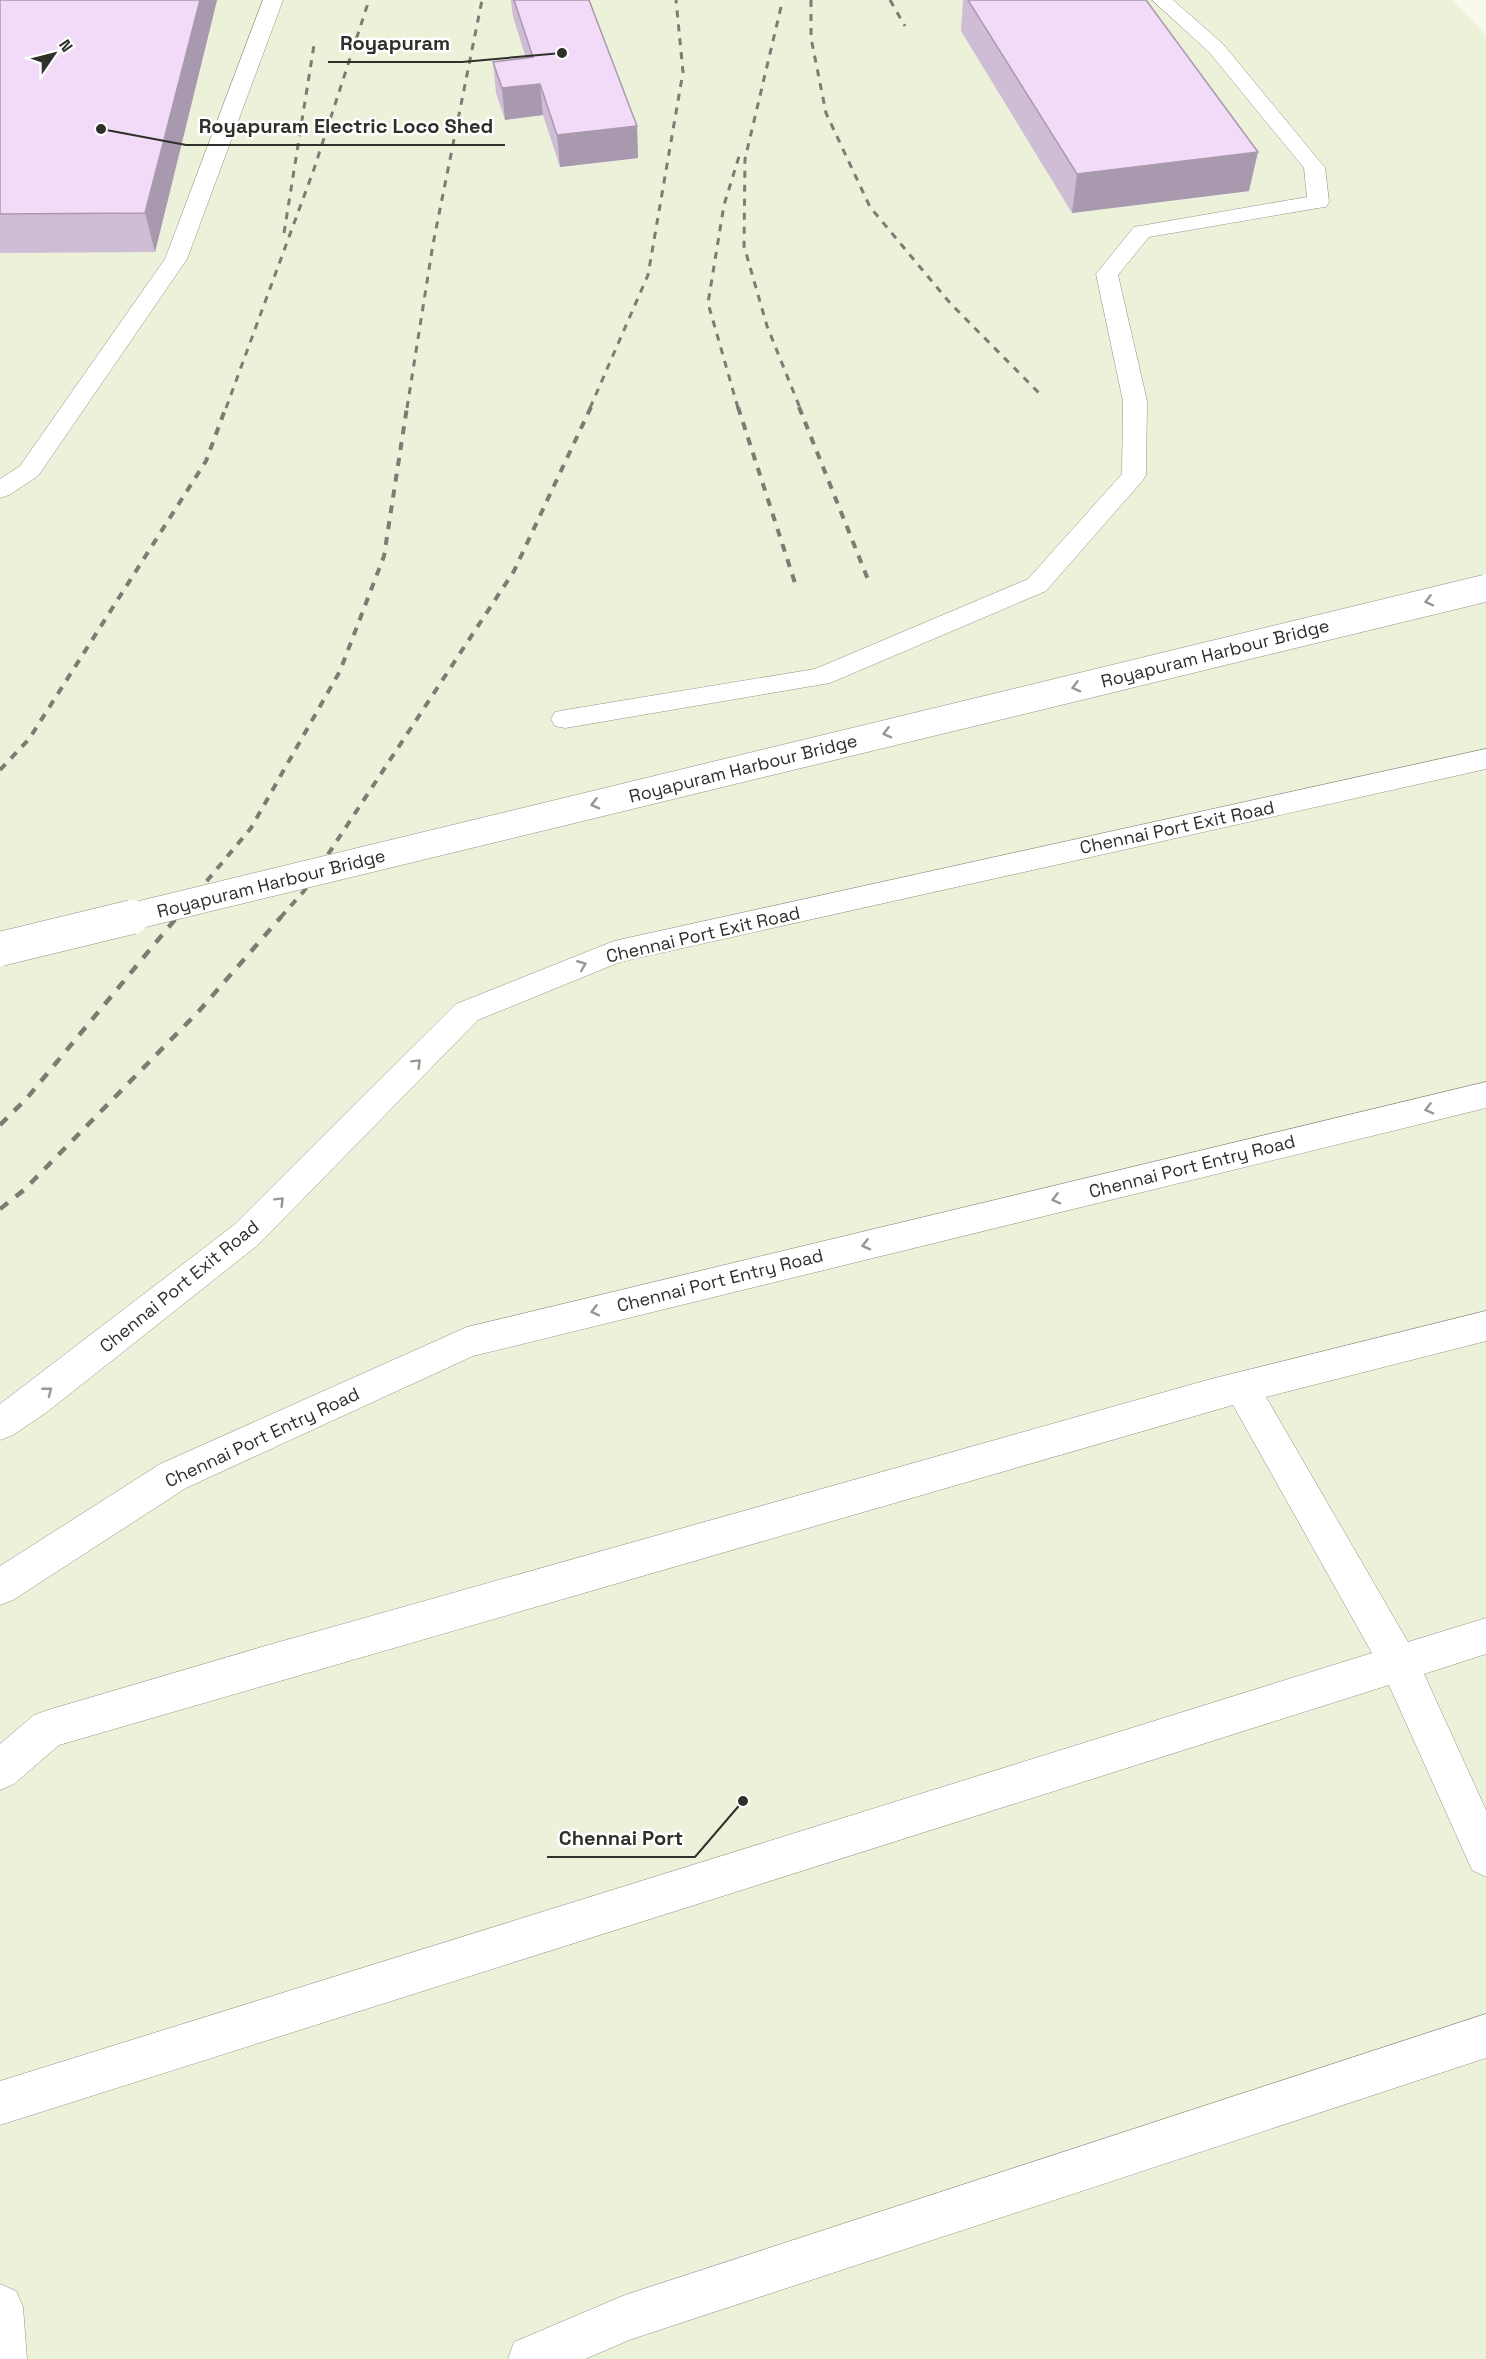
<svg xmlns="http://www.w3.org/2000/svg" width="1486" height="2359" font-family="'Space Grotesk',sans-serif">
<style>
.built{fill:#ecf1da}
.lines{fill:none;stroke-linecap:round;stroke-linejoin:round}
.minor-casing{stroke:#909384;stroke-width:1}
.minor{fill:#fff;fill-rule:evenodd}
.rail-far2{stroke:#7b7d73;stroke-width:3;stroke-dasharray:7 7;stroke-linecap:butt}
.rail-far1{stroke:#7b7d73;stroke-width:4;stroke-dasharray:8 8;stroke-linecap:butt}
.rail{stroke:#7b7d73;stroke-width:4.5;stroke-dasharray:10 10;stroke-linecap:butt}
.major-bridge-far1-casing{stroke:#909384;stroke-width:28;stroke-linecap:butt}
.major-bridge-casing{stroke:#909384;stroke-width:35;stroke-linecap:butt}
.major-bridge-far1{stroke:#fff;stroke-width:27}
.major-bridge{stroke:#fff;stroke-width:34}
.wall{fill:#cfbcd5}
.shaded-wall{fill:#a999ae}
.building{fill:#f1dbf8;stroke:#a999ae;stroke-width:1.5}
.oneway{stroke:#969894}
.labels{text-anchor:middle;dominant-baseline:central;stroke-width:5;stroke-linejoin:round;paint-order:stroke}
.street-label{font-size:18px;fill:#2e302a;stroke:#fff}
.leader{fill:none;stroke:#2e302a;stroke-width:2}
.callout-dot{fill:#2e302a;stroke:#fff;stroke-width:2}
.callout-label{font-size:20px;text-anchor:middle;font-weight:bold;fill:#2e302a;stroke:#fff;stroke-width:5;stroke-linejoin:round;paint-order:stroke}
</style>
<rect width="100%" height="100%" fill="#f8fbeb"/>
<!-- built -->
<path class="built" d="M0,0H1452L1486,35V2359H0Z"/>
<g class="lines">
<!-- minor casing -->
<g class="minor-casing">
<path id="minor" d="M263,0H283L187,259L38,476L9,495L0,498V479L20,466L165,259Z
M1152,0H1173L1223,44L1321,163L1325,167L1329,202L1326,207L1318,208L1149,237L1118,275L1147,401L1146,475L1143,480L1046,591L830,683L565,728L555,726L551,719L555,712L565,710L815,669L1028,579L1122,474L1123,401L1096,274L1134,227L1307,197L1304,168L1209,52Z
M1486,749V769L620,962L478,1020L258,1245L47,1412L13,1435L0,1440V1404L234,1225L456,1004L614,941Z
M1486,1082V1108L473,1356L186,1488L13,1600L0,1605V1566L160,1464L467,1327Z
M1486,1311V1341L1266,1397L1408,1642L1486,1618V1654L1424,1674L1486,1810V1877L1472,1870L1389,1685L0,2125V2081L1372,1653L1233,1405L59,1745L14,1784L0,1790V1744L34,1715L48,1710L265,1646L1211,1379Z
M1486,2014V2058L629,2340L585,2359H508L514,2342L625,2295Z
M0,2284L16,2291L23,2307L27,2359H0Z"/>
</g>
<!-- minor -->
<use href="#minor" class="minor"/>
<!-- rail-far2 -->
<path class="rail-far2" d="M811,0V38L826,113L870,207L950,303L1040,394
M890,0L905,26
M781,7L745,159L744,246L767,326L800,408
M284,233L314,45
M226,408L314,169L369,0
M407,408L433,244L482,0
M590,408L648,275L683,72L676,0
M738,408L708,303L724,205L741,150"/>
<!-- rail-far1 -->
<path class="rail-far1" d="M738,407L795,583
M799,407L869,582
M0,770L29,739L206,461L226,407
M176,918L251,828L340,671L384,556L407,407
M280,918L304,891L514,571L591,407"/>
<!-- rail -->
<path class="rail" d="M0,1125L27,1098L177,917
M0,1209L24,1190L199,1011L281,917"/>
<!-- major-bridge-far1 casing -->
<g class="major-bridge-far1-casing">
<path id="major-bridge-far1" d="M126,918L1486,588"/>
</g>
<!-- major-bridge casing -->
<g class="major-bridge-casing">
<path id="major-bridge" d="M0,949L132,917"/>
</g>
<!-- major-bridge-far1 -->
<use href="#major-bridge-far1" class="major-bridge-far1"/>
<!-- major-bridge -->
<use href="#major-bridge" class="major-bridge"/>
</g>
<!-- wall -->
<path class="wall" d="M0,0H217L155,252L0,253Z
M511,0H589L637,126L638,158L560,167L543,115L505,120L496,93L493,62L526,58L513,17Z
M963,0H1146L1249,191L1072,213L961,31Z"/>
<!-- shaded-wall -->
<path class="shaded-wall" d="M200,0H217L155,252L145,213Z
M540,84L543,115L505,120L502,88Z
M637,126L638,158L560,167L557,135Z
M1258,152L1249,191L1072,213L1077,174Z"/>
<!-- building -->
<path class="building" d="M0,0H200L145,213L0,214Z
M514,0H589L637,126L557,135L540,84L502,88L493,62L533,57Z
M968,0H1146L1258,152L1077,174Z"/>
<!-- one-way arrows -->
<defs><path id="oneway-chevron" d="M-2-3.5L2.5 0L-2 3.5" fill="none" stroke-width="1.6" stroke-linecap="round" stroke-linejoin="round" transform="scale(1.5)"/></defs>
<g class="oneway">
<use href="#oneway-chevron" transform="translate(1429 601) rotate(166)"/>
<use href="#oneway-chevron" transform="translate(1076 687) rotate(166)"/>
<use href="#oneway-chevron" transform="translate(887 733) rotate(166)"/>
<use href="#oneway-chevron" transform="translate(595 804) rotate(166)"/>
<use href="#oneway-chevron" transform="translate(582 965) rotate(-22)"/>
<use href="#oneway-chevron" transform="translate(417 1063) rotate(-45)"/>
<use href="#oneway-chevron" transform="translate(1429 1109) rotate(166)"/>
<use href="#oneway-chevron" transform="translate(1056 1199) rotate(166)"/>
<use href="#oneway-chevron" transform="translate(280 1201) rotate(-45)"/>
<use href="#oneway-chevron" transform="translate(866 1245) rotate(166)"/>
<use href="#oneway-chevron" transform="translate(595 1311) rotate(166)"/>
<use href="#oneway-chevron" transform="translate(48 1391) rotate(-38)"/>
</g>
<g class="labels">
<!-- street labels -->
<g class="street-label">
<text transform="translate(1215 653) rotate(-14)">Royapuram Harbour Bridge</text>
<text transform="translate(743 768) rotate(-14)">Royapuram Harbour Bridge</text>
<text transform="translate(1177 827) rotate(-12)">Chennai Port Exit Road</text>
<text transform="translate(271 883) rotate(-14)">Royapuram Harbour Bridge</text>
<text transform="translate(703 934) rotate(-13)">Chennai Port Exit Road</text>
<text transform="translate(1192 1166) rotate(-14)">Chennai Port Entry Road</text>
<text transform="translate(720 1280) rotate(-14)">Chennai Port Entry Road</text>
<text transform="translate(179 1286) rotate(-39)">Chennai Port Exit Road</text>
<text transform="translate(262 1437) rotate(-25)">Chennai Port Entry Road</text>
</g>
</g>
<!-- callouts -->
<path class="leader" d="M562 53L462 62H328M101 129L186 145H505M743 1801L695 1857H547"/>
<g class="callout-dot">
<circle cx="562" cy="53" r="6"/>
<circle cx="101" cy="129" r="6"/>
<circle cx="743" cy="1801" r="6"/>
</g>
<g class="callout-label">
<text x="395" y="50">Royapuram</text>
<text x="346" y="133">Royapuram Electric Loco Shed</text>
<text x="621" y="1845">Chennai Port</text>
</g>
<!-- north arrow -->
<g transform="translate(54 54) rotate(55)" stroke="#ffffff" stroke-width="4.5" paint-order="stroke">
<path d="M0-4.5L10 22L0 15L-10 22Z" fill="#2e302a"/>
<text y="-9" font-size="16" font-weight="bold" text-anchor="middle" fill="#2e302a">N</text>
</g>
</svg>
